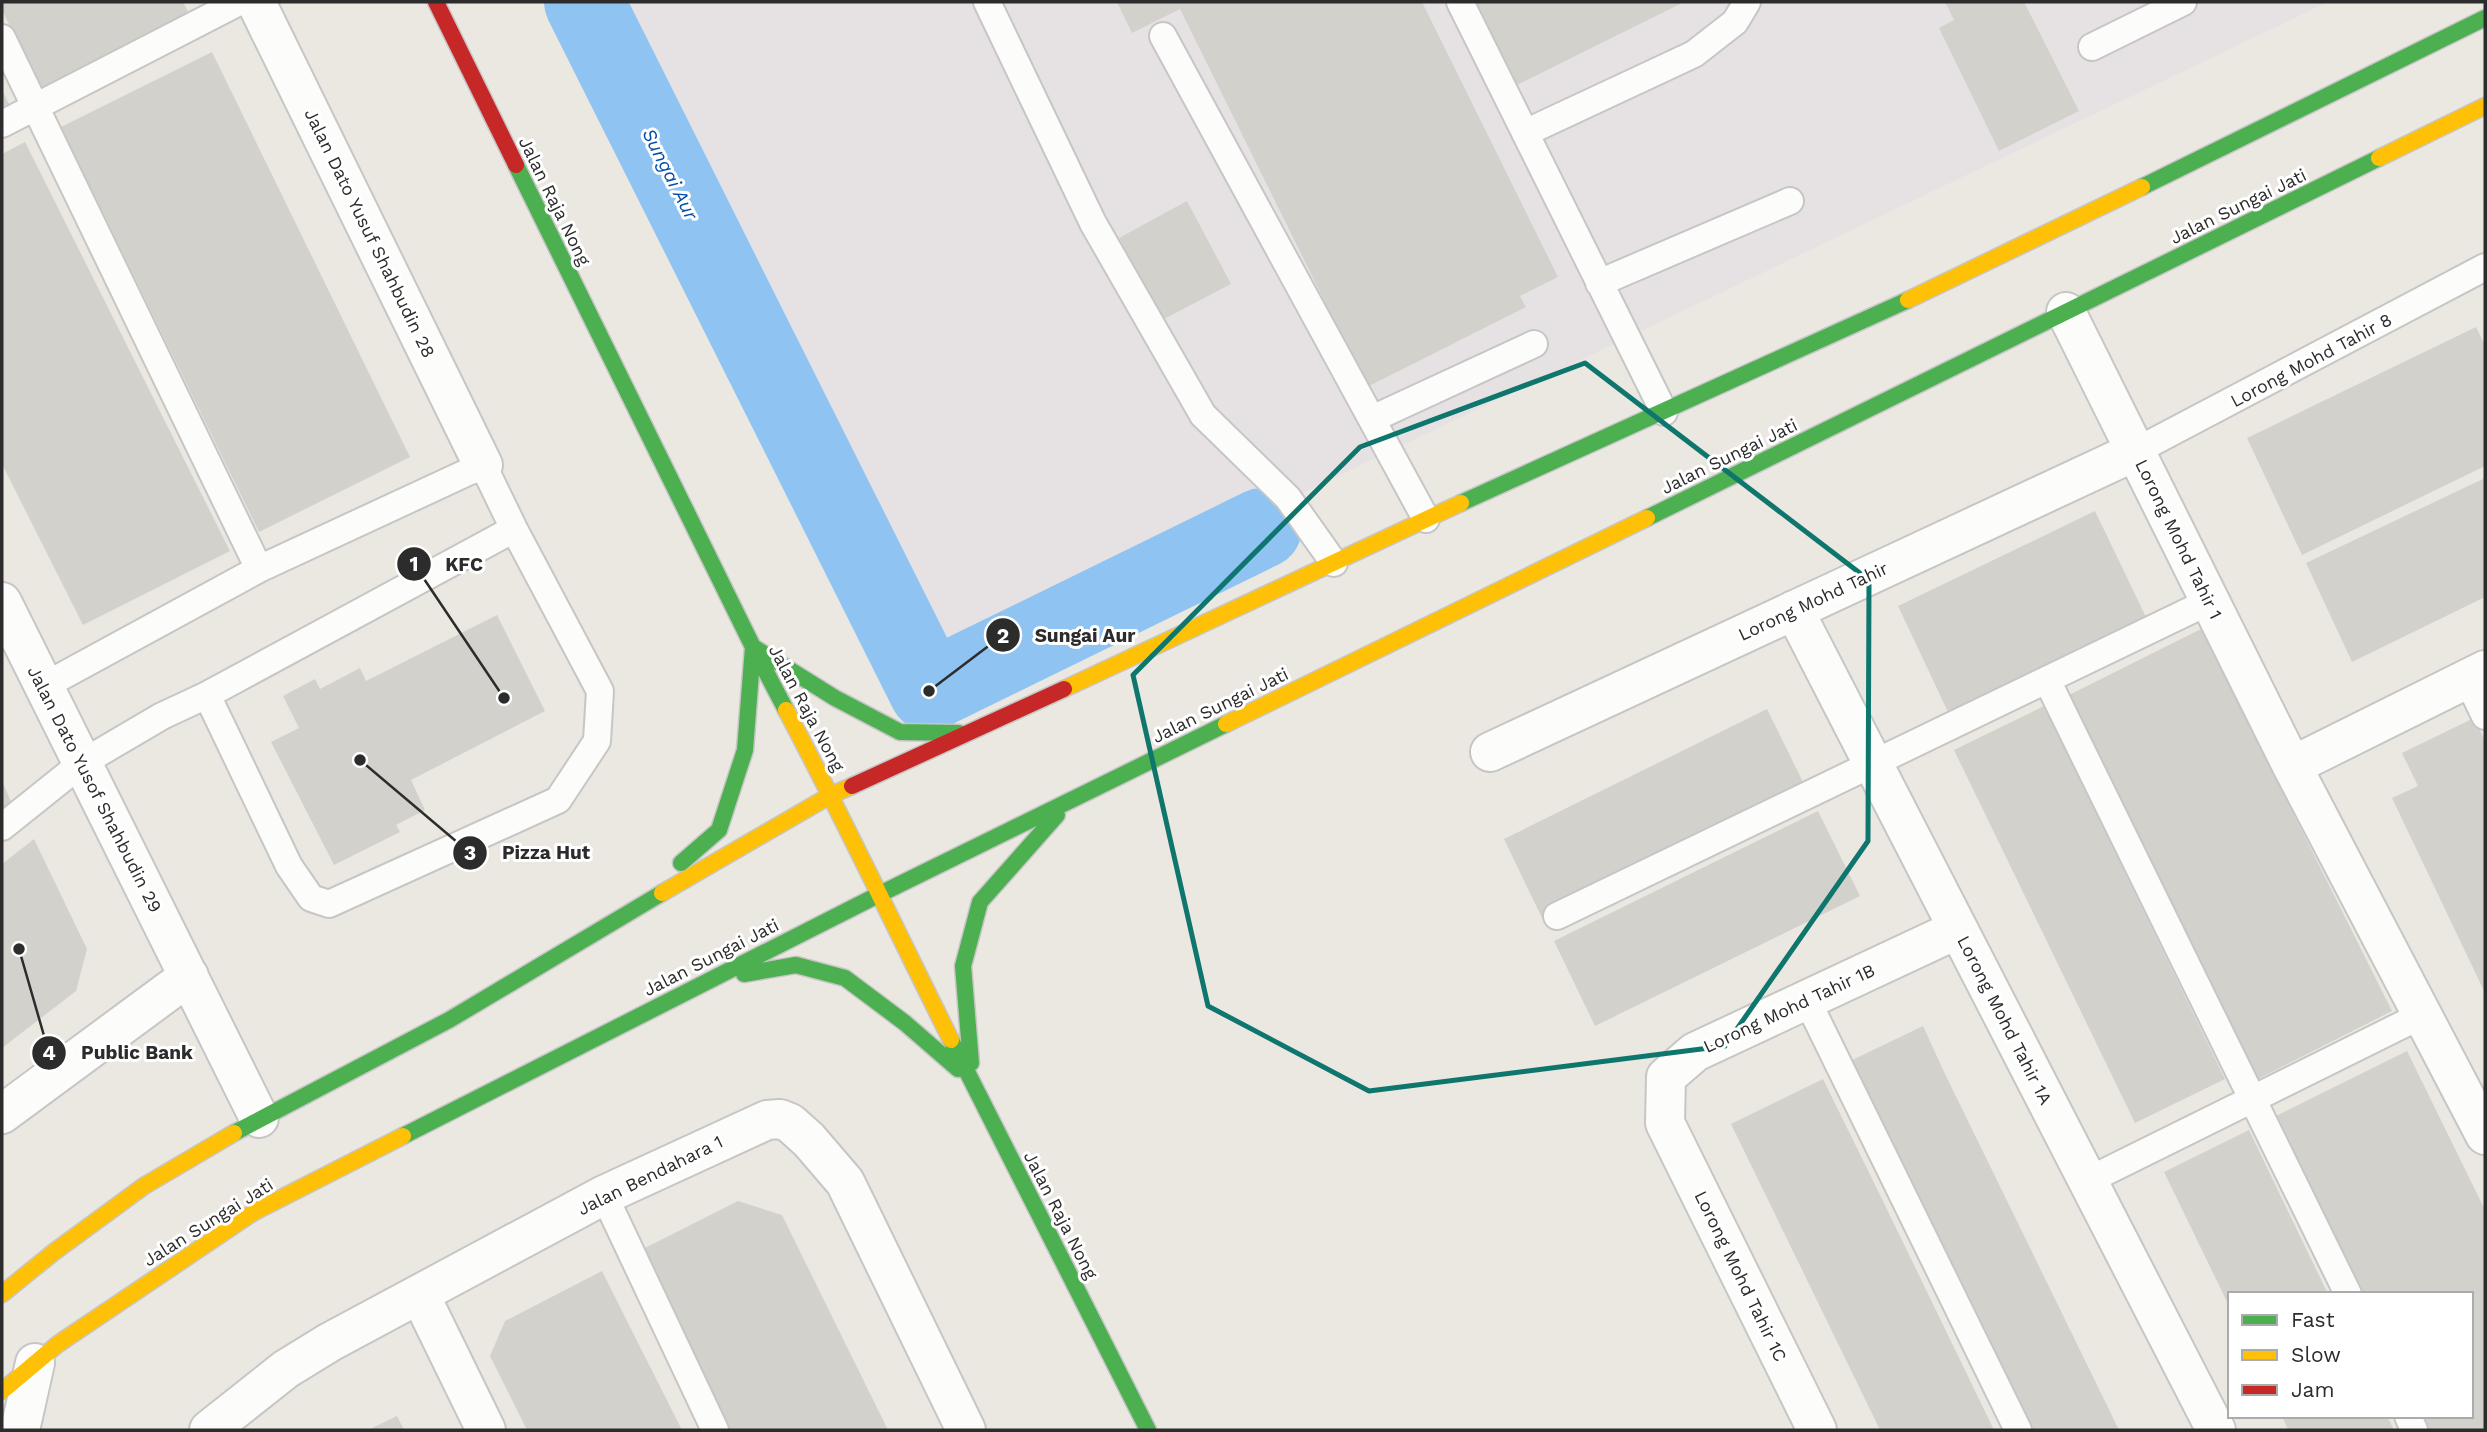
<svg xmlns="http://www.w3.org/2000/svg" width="2487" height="1432" font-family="'Work Sans',sans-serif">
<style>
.industrial{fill:#e6e2e4}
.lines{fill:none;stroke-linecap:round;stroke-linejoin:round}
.river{stroke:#8fc4f2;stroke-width:80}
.building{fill:#d2d1cc}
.lane-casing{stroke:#c7c6c7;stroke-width:30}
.street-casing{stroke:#c7c6c7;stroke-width:42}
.fast-casing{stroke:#c7c6c7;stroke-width:19}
.slow-casing{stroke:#c7c6c7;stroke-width:19}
.jam-casing{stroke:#c7c6c7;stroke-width:19}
.lane{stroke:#fcfcfa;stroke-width:26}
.street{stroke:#fcfcfa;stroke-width:38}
.fast{stroke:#4caf50;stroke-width:16}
.slow{stroke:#ffc107;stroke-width:16}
.jam{stroke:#c62828;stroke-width:16}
.marked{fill:none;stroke:#0f766e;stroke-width:5;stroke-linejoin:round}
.labels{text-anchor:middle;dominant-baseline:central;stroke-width:6;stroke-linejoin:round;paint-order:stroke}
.street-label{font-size:18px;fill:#2c2c2c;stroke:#fff}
.water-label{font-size:19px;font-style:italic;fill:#024ea9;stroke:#fff}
.leader{fill:none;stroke:#2c2c2c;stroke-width:2.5}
.callout-dot{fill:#2c2c2c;stroke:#fff;stroke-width:2.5}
.mark-label{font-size:21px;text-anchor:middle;font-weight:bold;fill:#fff}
.callout-label{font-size:19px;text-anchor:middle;font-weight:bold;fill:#2c2c2c;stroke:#fff;stroke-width:6;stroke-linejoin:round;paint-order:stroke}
</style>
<rect width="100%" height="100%" fill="#eae8e1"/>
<!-- industrial -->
<path class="industrial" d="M608,2H2328L937,668Z"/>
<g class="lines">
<!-- river -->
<path class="river" d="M584,2L929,691L1262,528"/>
</g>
<!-- building -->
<path class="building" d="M2,2H183L189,14L41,89L2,10Z
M1117,2H1422L1558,277L1520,296L1526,307L1367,387L1180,9L1132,33Z
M1466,2H1684L1509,89Z
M1945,2H2024L2079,111L1999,151L1939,28L1954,20Z
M212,52L410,457L259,532L61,127Z
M2,90L9,104L2,108Z
M25,142L230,551L83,625L2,464V154Z
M1187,201L1231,284L1162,320L1119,238Z
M2476,327L2485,345V466L2302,555L2247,438Z
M2485,478V597L2352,662L2306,563Z
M2095,511L2146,617L1948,712L1898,606Z
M497,615L545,711L411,780L425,810L396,825L400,832L334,865L271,742L299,728L283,696L315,679L320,689L360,668L366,681Z
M2201,629L2392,1011L2258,1079L2067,696Z
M2044,706L2225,1079L2135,1123L1954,750Z
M1767,709L1806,788L1542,918L1504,839Z
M2474,718L2485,741V993L2392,798L2418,786L2402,753Z
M2,781L12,804L2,813Z
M1818,811L1860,896L1595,1026L1554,941Z
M34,839L87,949L76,991L2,1048V864Z
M1923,1026L1946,1076L2119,1430H2020L1842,1065Z
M2407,1051L2485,1210V1430H2426L2419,1416H2471V1294H2359L2272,1118Z
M1823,1079L1882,1199L1994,1430H1880L1844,1356L1731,1124Z
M2249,1130L2285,1205L2328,1294H2230V1308L2182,1209L2164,1172Z
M738,1201L782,1215L888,1430H731L641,1250Z
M602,1271L628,1323L682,1430H527L490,1356L505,1321Z
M397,1416L404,1430H368Z
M2282,1416H2387L2394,1430H2288Z"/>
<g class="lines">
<!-- lane casing -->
<g class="lane-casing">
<path id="lane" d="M987,2L1093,223L1203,415L1288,498L1334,563
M1460,2L1664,412
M1163,36L1426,519
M2,38L259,569
M2092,47L2183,2
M2,124L239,2
M1525,133L1694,54L1735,22L1747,2
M1599,283L1790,201
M1372,419L1534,344
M2136,451L2485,267
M2467,679L2485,716
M2047,680L2348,1294
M207,695L514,529
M2,827L82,763L162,716L207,695L289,866L311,898L329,904L558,800L597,741L600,691L514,529L483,465L259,569L44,686
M1557,916L2210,601
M1807,1000L2018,1430
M2087,1181L2422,1015
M604,1195L715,1430
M2408,1416L2414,1430"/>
</g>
<!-- street casing -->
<g class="street-casing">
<path id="street" d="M256,2L483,465
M2066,312L2292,766L2485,1135
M2,602L259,1118
M1794,610L2216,1430
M1490,752L2136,451
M2292,766L2485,670
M2,1114L189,976
M420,1295L486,1430
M20,1430L35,1363
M209,1430L286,1369L330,1342L604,1195L767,1120L780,1119L790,1123L809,1140L845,1182L966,1430
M1817,1430L1665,1123L1666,1077L1695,1052L1958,929"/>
</g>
<!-- fast casing -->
<g class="fast-casing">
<path id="fast" d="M516,165L753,647L786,710
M2142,187L2485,18
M1461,503L1908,300
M1647,518L2379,158
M755,648L835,698L900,732L959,733
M681,863L719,830L745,750L753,647
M744,974L796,965L845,978L905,1023L958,1069
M951,1040L1148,1430
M971,1063L963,966L980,902L1057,815
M234,1133L449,1020L662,893
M403,1136L878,895L1226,724"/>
</g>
<!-- slow casing -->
<g class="slow-casing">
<path id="slow" d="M2379,158L2485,106
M1908,300L2142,187
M1064,689L1461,503
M786,710C844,819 896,930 951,1040
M1226,724L1647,518
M662,893L831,795L852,786
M2,1294L54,1252L144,1186L234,1133
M2,1391L58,1344L254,1212L403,1136"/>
</g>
<!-- jam casing -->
<g class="jam-casing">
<path id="jam" d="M436,2L516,165
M852,786L1064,689"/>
</g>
<!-- lane -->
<use href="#lane" class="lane"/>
<!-- street -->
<use href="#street" class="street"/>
<!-- fast -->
<use href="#fast" class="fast"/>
<!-- slow -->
<use href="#slow" class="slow"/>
<!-- jam -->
<use href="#jam" class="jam"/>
</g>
<!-- marked area -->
<path class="marked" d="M1585,363L1869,580L1868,841L1725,1046L1369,1091L1208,1006L1133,675L1360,447Z"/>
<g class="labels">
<!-- street labels -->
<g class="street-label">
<text transform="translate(555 201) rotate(64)">Jalan Raja Nong</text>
<text transform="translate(2238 206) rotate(-26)">Jalan Sungai Jati</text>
<text transform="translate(370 233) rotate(64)">Jalan Dato Yusuf Shahbudin 28</text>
<text transform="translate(2311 360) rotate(-28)">Lorong Mohd Tahir 8</text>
<text transform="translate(1729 456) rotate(-26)">Jalan Sungai Jati</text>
<text transform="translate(2179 539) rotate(64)">Lorong Mohd Tahir 1</text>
<text transform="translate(1813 601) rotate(-25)">Lorong Mohd Tahir</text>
<text transform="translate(1220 705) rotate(-26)">Jalan Sungai Jati</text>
<text transform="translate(807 708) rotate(62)">Jalan Raja Nong</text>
<text transform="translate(95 789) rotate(63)">Jalan Dato Yusof Shahbudin 29</text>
<text transform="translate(711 957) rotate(-27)">Jalan Sungai Jati</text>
<text transform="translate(1789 1008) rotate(-25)">Lorong Mohd Tahir 1B</text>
<text transform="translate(2005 1020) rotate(63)">Lorong Mohd Tahir 1A</text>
<text transform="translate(650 1175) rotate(-26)">Jalan Bendahara 1</text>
<text transform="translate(1061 1215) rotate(63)">Jalan Raja Nong</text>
<text transform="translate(208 1222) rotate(-32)">Jalan Sungai Jati</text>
<text transform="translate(1741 1276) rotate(64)">Lorong Mohd Tahir 1C</text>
</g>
<!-- water labels -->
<g class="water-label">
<text transform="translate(670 174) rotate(63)">Sungai Aur</text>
</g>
</g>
<!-- callouts -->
<path class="leader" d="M504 698L414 564M929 691L1003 635M360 760L470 853M19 949L49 1053"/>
<g class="callout-dot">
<circle cx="504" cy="698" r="7"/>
<circle cx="929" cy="691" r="7"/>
<circle cx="360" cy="760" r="7"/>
<circle cx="19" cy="949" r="7"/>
<circle cx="414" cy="564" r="18"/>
<circle cx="1003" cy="635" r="18"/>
<circle cx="470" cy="853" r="18"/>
<circle cx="49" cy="1053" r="18"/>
</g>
<g class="mark-label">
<text x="414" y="571">1</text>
<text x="1003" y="643">2</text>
<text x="470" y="860">3</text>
<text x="49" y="1060">4</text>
</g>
<g class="callout-label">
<text x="464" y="571">KFC</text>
<text x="1085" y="642">Sungai Aur</text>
<text x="546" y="859">Pizza Hut</text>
<text x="137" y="1059">Public Bank</text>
</g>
<!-- border -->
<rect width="2487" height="1432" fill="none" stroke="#2c2c2c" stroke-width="7"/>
<!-- legend -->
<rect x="2228" y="1292" width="245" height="126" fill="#ffffff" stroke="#ababab" stroke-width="2"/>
<rect x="2242" y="1315" width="35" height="10" fill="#4caf50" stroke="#ababab" stroke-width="2"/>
<text x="2291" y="1327" font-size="21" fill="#2c2c2c">Fast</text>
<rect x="2242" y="1350" width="35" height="10" fill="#ffc107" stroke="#ababab" stroke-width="2"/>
<text x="2291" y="1362" font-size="21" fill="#2c2c2c">Slow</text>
<rect x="2242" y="1385" width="35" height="10" fill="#c62828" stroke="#ababab" stroke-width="2"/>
<text x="2291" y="1397" font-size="21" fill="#2c2c2c">Jam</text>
</svg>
